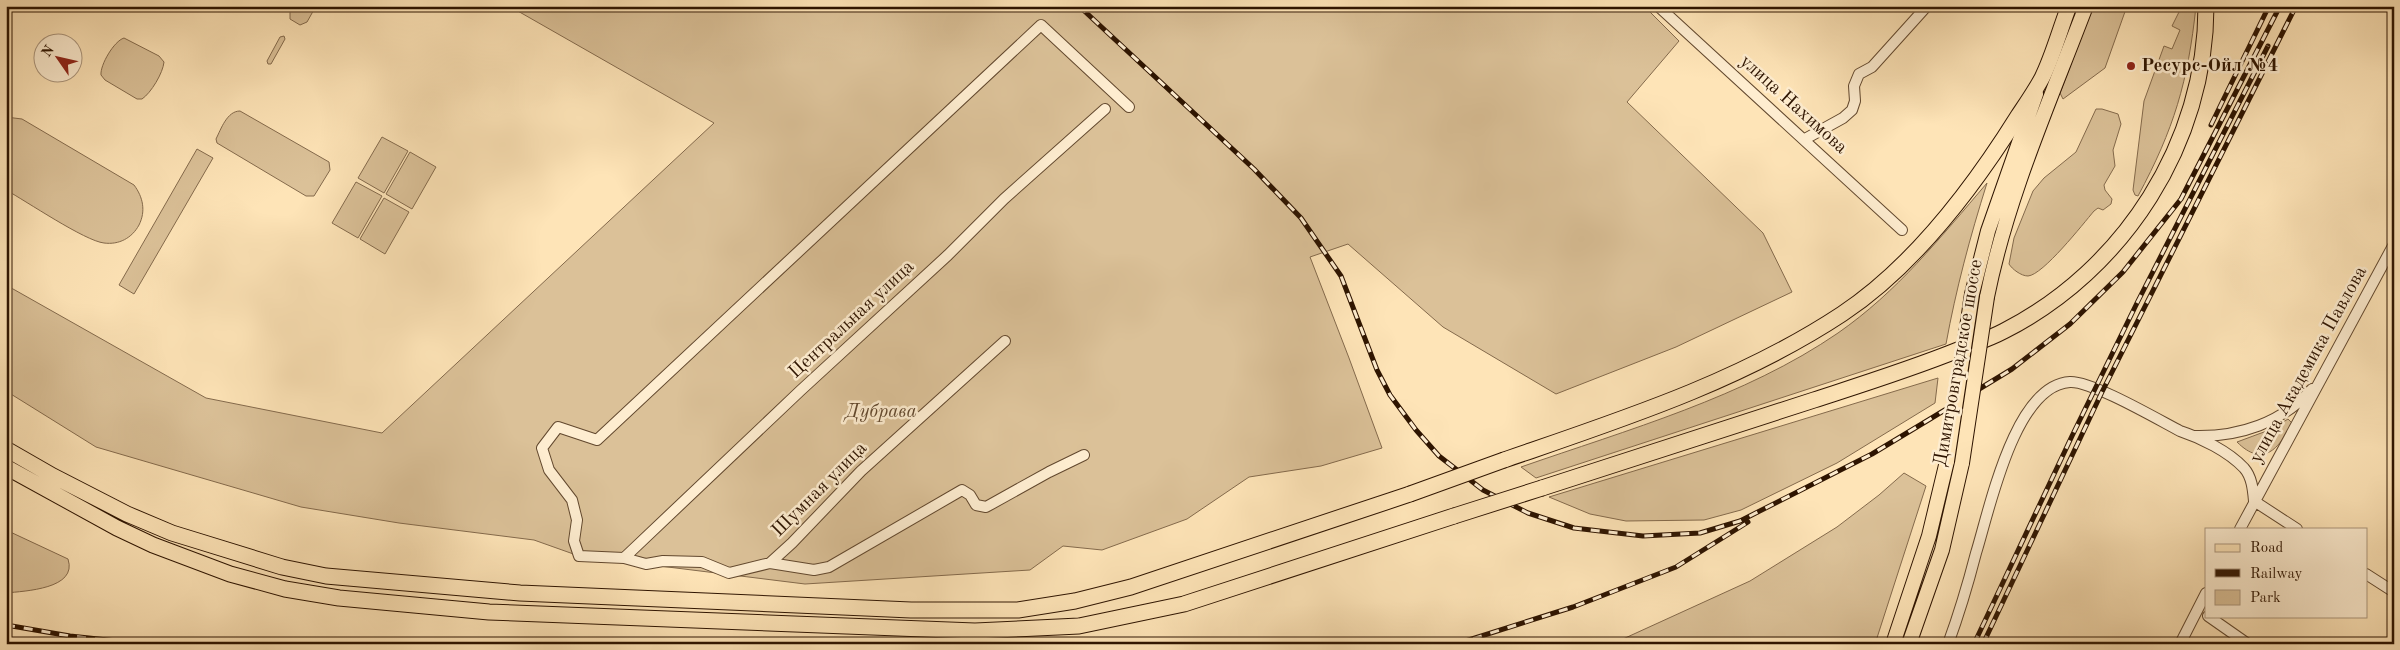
<svg xmlns="http://www.w3.org/2000/svg" width="2400" height="650" font-family="'Old Standard TT',serif">
<style>
.green{fill:#dbc198;stroke:#846a4c}
.lines{fill:none;stroke-linecap:round;stroke-linejoin:round}
.minor-casing{stroke:#62482e;stroke-width:12}
.major-casing{stroke:#2e1400;stroke-width:16}
.highway-casing{stroke:#2e1400;stroke-width:17}
.minor{stroke:#feedd0;stroke-width:10}
.major{stroke:#fee4b7;stroke-width:14}
.highway{stroke:#fee4b7;stroke-width:15}
.rail-casing{stroke:#2e1400;stroke-width:5}
.rail{stroke:#feedd0;stroke-width:3;stroke-dasharray:9;stroke-linecap:butt}
.major-bridge-casing{stroke:#2e1400;stroke-width:16;stroke-linecap:butt}
.highway-bridge-casing{stroke:#2e1400;stroke-width:17;stroke-linecap:butt}
.major-bridge{stroke:#fee4b7;stroke-width:14}
.highway-bridge{stroke:#fee4b7;stroke-width:15}
.poi-dot{fill:#8f2418;stroke:#feedd0;stroke-width:2}
.labels{text-anchor:middle;dominant-baseline:central;stroke-width:5;stroke-linejoin:round;paint-order:stroke}
.poi-label{font-size:19px;font-weight:bold;fill:#2e1400;stroke:#feedd0;text-anchor:start}
.street-label{font-size:19px;fill:#2e1400;stroke:#feedd0}
.park-label{font-size:19px;font-style:italic;fill:#62482e;stroke:#feedd0}
</style>
<rect width="100%" height="100%" fill="#fee4b7"/>
<filter id="stains"><feTurbulence type="fractalNoise" baseFrequency=".004" numOctaves="4"/><feColorMatrix values="0 0 0 0 .2 0 0 0 0 .09 0 0 0 0 .02 0 0 0 .5 -.17"/></filter>
<radialGradient id="worn" r=".72"><stop offset=".6" stop-color="#630" stop-opacity="0"/><stop offset="1" stop-color="#630" stop-opacity=".3"/></radialGradient>
<!-- green -->
<path class="green" d="M293,6H316L307,22L300,25L290,19V12Z
M509,6H1644L1679,41L1627,102L1763,233L1792,292L1676,347L1556,394L1443,327L1348,244L1310,257L1349,358L1382,448L1321,466L1249,477L1187,519L1102,550L1063,546L1030,570L805,584L579,556L534,540L399,523L301,507L96,447L6,391V285L206,398L382,433L714,123Z
M2093,6H2127L2105,68L2063,99L2060,93Z
M2182,6H2196C2188,82 2174,129 2138,196L2135,195L2133,190L2144,101L2164,46L2172,49L2180,30L2172,26Z
M284,36L285,39L271,64H268L267,61L280,37Z
M124,38L159,56L164,62C163,73 151,93 142,99H137L105,80L101,75C100,65 114,41 124,38Z
M2096,109H2102L2118,114L2121,124L2113,150L2115,166L2104,185L2105,190L2112,199L2111,204L2103,210L2098,208L2094,211C2083,224 2043,275 2028,276C2021,276 2012,269 2009,264L2014,238L2033,191L2044,178L2076,152Z
M240,111L329,162L330,170L314,196H306L217,143L216,139C221,129 227,111 240,111Z
M6,117L22,119L134,185C143,197 146,211 139,225C132,238 119,245 104,243C85,241 26,201 6,190Z
M382,137L408,151L384,193L358,178Z
M197,149L213,158L134,294L119,285Z
M410,152L436,167L412,209L386,194Z
M356,182L382,196L358,238L332,223Z
M1987,183C1970,237 1956,289 1946,344L1536,478L1521,467C1627,430 1745,397 1838,333C1897,292 1940,238 1987,183Z
M384,198L409,212L385,254L360,239Z
M1938,378L1935,403L1837,463L1741,510L1704,520L1626,521L1590,514L1549,497Z
M2288,419L2292,423C2279,449 2263,468 2237,442L2272,429Z
M1904,473L1926,486L1875,644H1612L1750,581L1837,527L1879,495Z
M6,530L68,559C78,589 25,591 6,593Z"/>
<g class="lines">
<!-- minor casing -->
<g class="minor-casing">
<path id="minor" d="M1658,6L1902,230
M1805,139L1843,118L1852,110L1855,101L1854,86L1859,74L1872,67L1927,6
M2195,436C2239,437 2282,423 2312,389
M1084,455L1049,472L986,507L976,505L970,495L962,490L829,567L814,570L770,563L729,573L702,562L663,561L646,564L624,558L579,556L574,541L577,520L572,500L549,470L542,448L558,427L597,440L1041,25L1129,107
M2254,501L2297,529
M2240,529L2394,244
M624,558L800,391L948,255L1004,199L1105,109
M770,563L792,543L861,471L1005,341
M2366,574L2394,592
M2208,616L2248,644
M1948,644C1959,614 1968,584 1976,553C1989,512 2014,385 2070,382C2092,381 2157,419 2180,431C2201,438 2228,451 2244,468C2252,477 2253,490 2254,501
M2180,644L2206,593"/>
</g>
<!-- major casing -->
<g class="major-casing">
<path id="major" d="M1972,294L1988,231L2036,94
M1987,297C2007,197 2050,101 2086,6
M1893,644L1929,536L1947,461
M1909,644L1942,550L1962,463"/>
</g>
<!-- highway casing -->
<g class="highway-casing">
<path id="highway" d="M6,449L53,476L127,514L172,533L282,567L326,576L520,593L911,610H1018L1075,601L1131,587L1410,494
M1504,460C1620,420 1739,382 1842,314C1913,267 1973,188 2018,116C2026,104 2035,91 2042,78C2053,56 2060,29 2069,6
M6,467L117,528L153,545L230,574L285,589L339,598L489,612L975,631L1079,626L1184,604L1454,516
M1542,488C1633,459 1724,430 1814,400C1863,384 1911,369 1958,350C1973,344 1989,339 2004,331C2124,270 2206,143 2206,6"/>
</g>
<!-- minor -->
<use href="#minor" class="minor"/>
<!-- major -->
<use href="#major" class="major"/>
<!-- highway -->
<use href="#highway" class="highway"/>
<!-- rail casing -->
<g class="rail-casing">
<path id="rail" d="M1079,6L1254,169L1301,218L1341,276L1377,370L1390,395L1416,430L1439,456L1483,490L1528,513L1574,528L1643,536L1700,533L1740,521L1872,454L1930,419L2012,369L2070,324L2123,272L2181,199L2280,6
M2211,125L2269,6
M6,625L70,636L145,644
M1456,644L1573,607L1676,567L1748,522
M1974,644L2072,436L2137,303L2268,46
M1983,644L2102,392L2296,6"/>
</g>
<!-- rail -->
<use href="#rail" class="rail"/>
<!-- major-bridge casing -->
<g class="major-bridge-casing">
<path id="major-bridge" d="M1947,461L1972,294
M1962,463L1987,297"/>
</g>
<!-- highway-bridge casing -->
<g class="highway-bridge-casing">
<path id="highway-bridge" d="M1410,494L1504,460
M1454,516L1542,488"/>
</g>
<!-- major-bridge -->
<use href="#major-bridge" class="major-bridge"/>
<!-- highway-bridge -->
<use href="#highway-bridge" class="highway-bridge"/>
</g>
<!-- markers -->
<circle class="poi-dot" cx="2131" cy="66" r="5"/>
<g class="labels">
<!-- poi labels -->
<g class="poi-label">
<text x="2141" y="66">Ресурс-Ойл №4</text>
</g>
<!-- street labels -->
<g class="street-label">
<text transform="translate(1793 105) rotate(42)">улица Нахимова</text>
<text transform="translate(852 320) rotate(-43)">Центральная улица</text>
<text transform="translate(1959 363) rotate(-80)">Димитровградское шоссе</text>
<text transform="translate(2309 365) rotate(-61)">улица Академика Павлова</text>
<text transform="translate(820 490) rotate(-45)">Шумная улица</text>
</g>
<!-- park labels -->
<g class="park-label">
<text x="881" y="412">Дубрава</text>
</g>
</g>
<!-- margin -->
<rect width="2400" height="650" fill="none" stroke="#fee4b7" stroke-width="25"/>
<rect x="8" y="8" width="2385" height="635" fill="none" stroke="#2e1400" stroke-width="2.5"/>
<rect x="12" y="12" width="2375" height="625" fill="none" stroke="#2e1400"/>
<!-- legend -->
<rect x="2205" y="528" width="162" height="90" fill="#feedd0" stroke="#ab967d"/>
<rect x="2215" y="544" width="25" height="8" fill="#fee4b7" stroke="#ab967d"/>
<text x="2250" y="552" font-size="15" fill="#2e1400">Road</text>
<rect x="2215" y="569" width="25" height="8" fill="#2e1400" stroke="#ab967d"/>
<text x="2250" y="578" font-size="15" fill="#2e1400">Railway</text>
<rect x="2215" y="590" width="25" height="15" fill="#dbc198" stroke="#ab967d"/>
<text x="2250" y="602" font-size="15" fill="#2e1400">Park</text>
<!-- north arrow -->
<g transform="translate(58 58) rotate(304)"><circle r="24" fill="#feedd0" stroke="#ab967d"/>
<path d="M0-4L9 19L0 12L-9 19Z" fill="#8f2418"/>
<text y="-8" font-size="14" font-weight="bold" text-anchor="middle" fill="#2e1400">N</text>
</g>
<rect width="100%" height="100%" filter="url(#stains)"/>
<rect width="100%" height="100%" fill="url(#worn)"/>
</svg>
